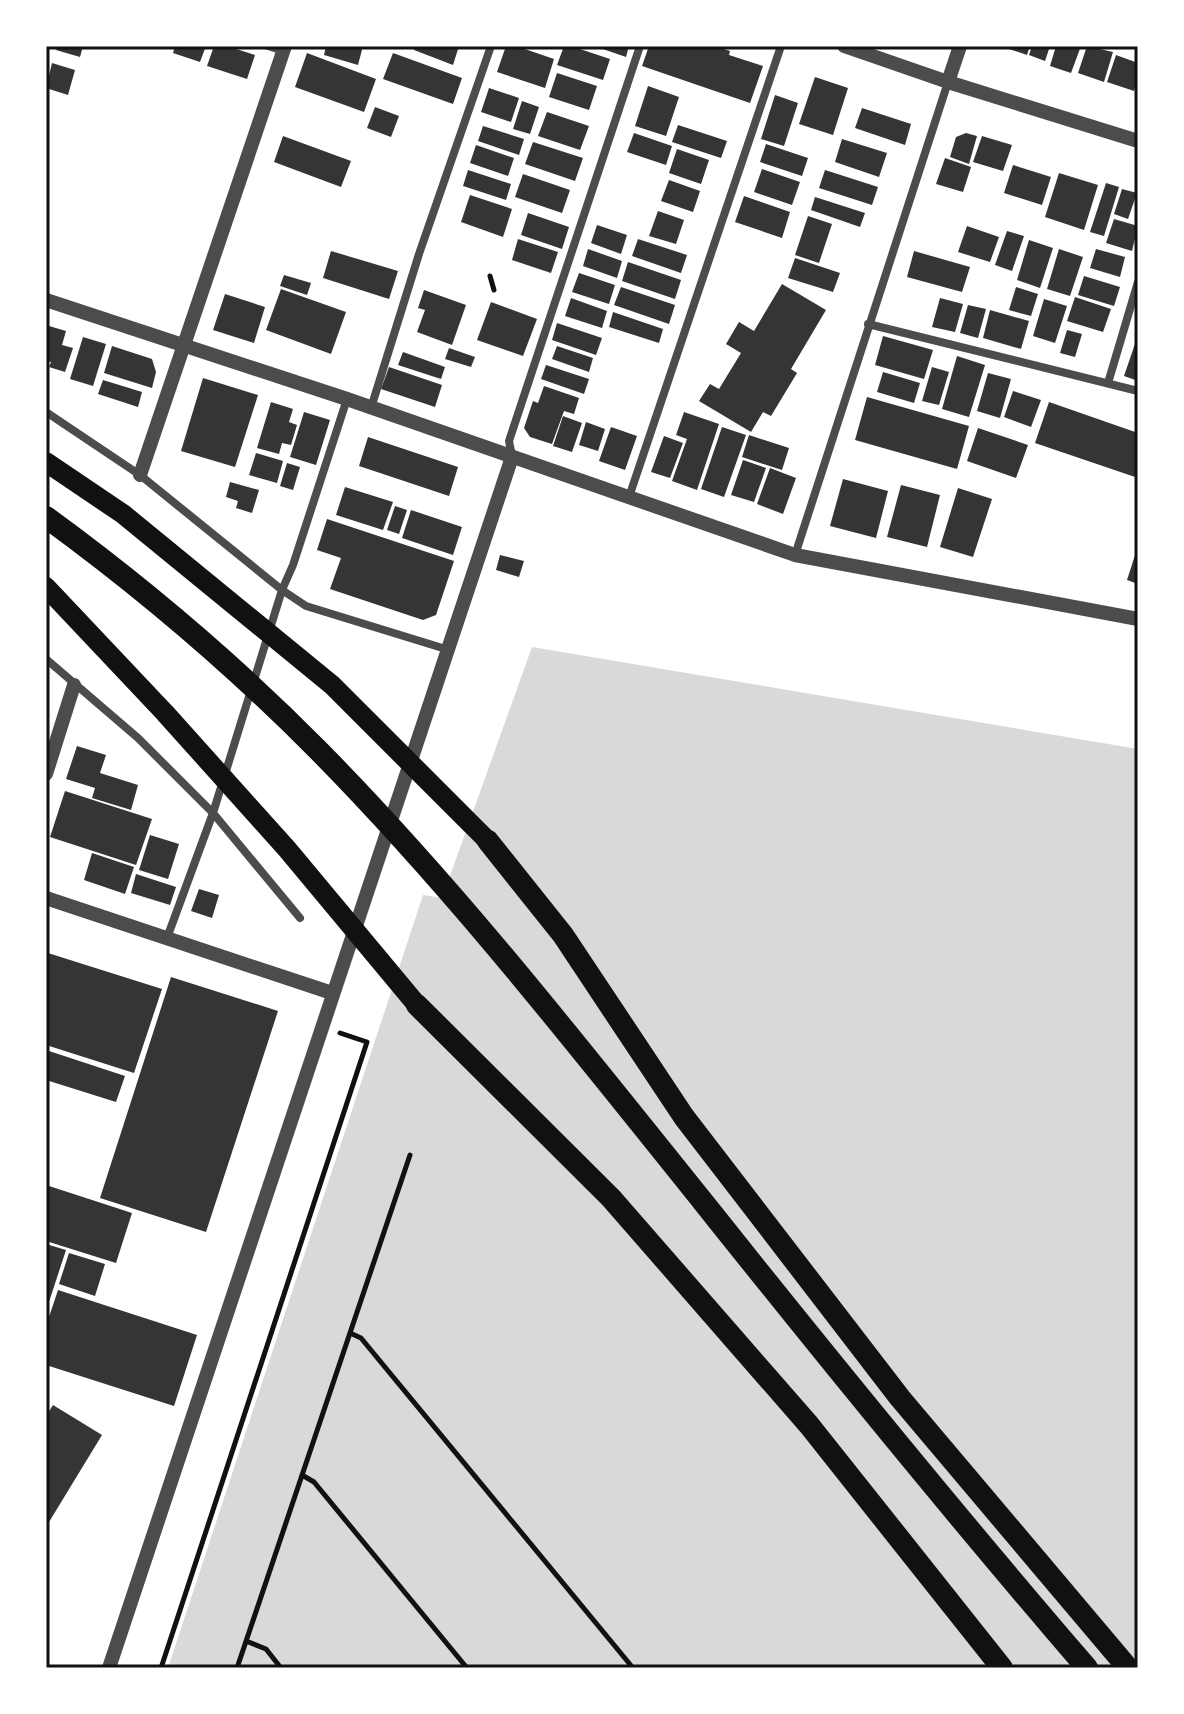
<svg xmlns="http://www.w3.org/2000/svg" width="1184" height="1714" font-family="'Asap Condensed',sans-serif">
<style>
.water{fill:#d9d9d9}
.building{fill:#353535}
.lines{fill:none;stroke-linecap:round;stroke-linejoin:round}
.path{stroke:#111;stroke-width:5}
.service{stroke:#4c4c4c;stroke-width:6}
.minor{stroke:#4c4c4c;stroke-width:8}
.tertiary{stroke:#4c4c4c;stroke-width:14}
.trunk{stroke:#111;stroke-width:20}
.motorway{stroke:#111;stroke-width:22}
.neatline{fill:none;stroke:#111;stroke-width:3}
</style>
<rect width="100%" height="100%" fill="#fff"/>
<!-- water -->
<path class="water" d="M532,647L1138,749V1668H168L423,895L442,898Z"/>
<!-- building -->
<path class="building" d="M58,46H83L80,57L56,50Z
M175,46H206L200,62L173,53Z
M214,46H227L255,55L247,79L207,66Z
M326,46H363L358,65L324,55Z
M415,46H459L453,65L414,50Z
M506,46H516L554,59L545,88L497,72Z
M564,46H571L610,59L603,80L557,65Z
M594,46H629L626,57Z
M649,46H715L730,51L729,55L763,66L750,103L642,66Z
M1010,46H1030L1027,55L1009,49Z
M1032,46H1050L1045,61L1029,55Z
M1056,46H1081L1071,73L1050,66Z
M1087,46L1113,52L1104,82L1078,73Z
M307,53L376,79L364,112L295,87Z
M393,53L462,78L453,104L383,79Z
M1116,55L1138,63V78L1134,91L1107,82Z
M52,63L75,70L68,95L46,88Z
M557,73L597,86L589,110L549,97Z
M815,77L848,88L833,135L799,124Z
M648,86L679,97L666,136L635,126Z
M489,88L519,98L511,122L481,112Z
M775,95L798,103L784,146L761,139Z
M522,101L539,107L530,134L513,129Z
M375,107L399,116L391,137L367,128Z
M862,108L911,124L905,145L855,128Z
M547,112L589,126L580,150L538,136Z
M678,125L727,141L721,158L672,142Z
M483,126L524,139L519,155L478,141Z
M634,133L672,146L666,165L627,152Z
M966,133L977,136L969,164L950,157L956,137Z
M283,136L351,161L341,187L274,162Z
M982,136L1012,145L1003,171L973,162Z
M842,139L887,153L879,177L835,162Z
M533,142L583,158L575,181L525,164Z
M766,144L808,158L802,176L760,162Z
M476,145L514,158L508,176L470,163Z
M677,149L709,160L701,184L669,173Z
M945,158L971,167L963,192L936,184Z
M1013,165L1051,177L1042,205L1004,193Z
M762,169L800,182L792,205L754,192Z
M468,170L511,184L506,200L463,186Z
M825,170L878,187L872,205L819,188Z
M1059,173L1098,185L1084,230L1045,217Z
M523,174L570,190L562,213L515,197Z
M669,180L700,191L693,212L661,201Z
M1106,183L1119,187L1104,236L1090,232Z
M1122,189L1137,193L1128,219L1114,214Z
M470,195L512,209L503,237L461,222Z
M744,196L790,212L782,238L735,222Z
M815,197L865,213L860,227L811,210Z
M658,211L684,220L676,244L649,236Z
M528,213L569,227L562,249L521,235Z
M808,216L832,224L819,263L795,255Z
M1114,219L1138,226L1132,251L1106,243Z
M597,225L627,235L621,254L591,243Z
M967,226L999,237L990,262L958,252Z
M1007,231L1024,236L1012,271L995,265Z
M518,239L558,252L551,273L512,260Z
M638,239L687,255L681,273L632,256Z
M1029,240L1053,248L1040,288L1017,280Z
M588,249L622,261L617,278L583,266Z
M1059,249L1083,257L1070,296L1047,289Z
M1096,249L1125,257L1120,277L1090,268Z
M331,251L398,271L389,299L323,278Z
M914,251L970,267L962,292L907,277Z
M795,258L840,273L833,292L788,278Z
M628,262L681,280L675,299L622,281Z
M579,273L615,285L609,304L572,292Z
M284,275L311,283L307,295L280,286Z
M1084,276L1120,287L1114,306L1078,295Z
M782,284L826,310L791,369L797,373L771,416L763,412L751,432L699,401L710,384L719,389L741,353L726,344L739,322L754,331Z
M621,287L675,305L669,324L614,305Z
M1016,287L1038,294L1031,316L1009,310Z
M281,289L346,312L331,354L266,330Z
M424,290L466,305L452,345L417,332L425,310L418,308Z
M225,294L265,307L254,343L213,330Z
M1075,297L1111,309L1103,332L1067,321Z
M571,298L607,311L602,328L565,316Z
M940,298L963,304L955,332L932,327Z
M1044,299L1067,306L1055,343L1033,336Z
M491,302L537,319L523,356L477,340Z
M968,305L986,309L978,338L960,333Z
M990,310L1029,321L1021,349L983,338Z
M613,312L663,329L659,343L609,327Z
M557,323L602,338L596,355L552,340Z
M49,326L66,331L62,345L73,348L65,372L49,367L51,362L46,361V337Z
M1067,330L1082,334L1075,357L1060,353Z
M1138,335V381L1124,376Z
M883,336L933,350L924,379L875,365Z
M83,337L106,344L93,386L70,379Z
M112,346L152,359L156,372L152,388L104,373Z
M557,346L593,358L589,372L552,359Z
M449,348L475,357L471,367L445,359Z
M403,352L445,367L441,379L398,365Z
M957,356L985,365L969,417L942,409Z
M546,365L589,379L584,394L541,379Z
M389,367L442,385L435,407L381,389Z
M932,367L949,372L939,405L922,401Z
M883,372L920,383L914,403L877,392Z
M988,373L1011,379L1000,418L977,411Z
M203,378L258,395L235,467L181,451Z
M103,380L142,392L138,407L98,394Z
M544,386L579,398L574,414L564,411L552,444L530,437L524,428L533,401L538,403Z
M1013,391L1041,400L1031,427L1004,417Z
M867,397L969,426L957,469L855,440Z
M271,402L293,409L289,422L297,425L291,445L282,443L279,454L257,448Z
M1049,402L1138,433V478L1035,443Z
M304,412L330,420L316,465L290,457Z
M684,412L719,424L697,490L672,481L687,439L676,435Z
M563,416L582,423L572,452L553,446Z
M586,422L605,429L598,451L579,445Z
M611,427L637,436L625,470L599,461Z
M722,427L746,435L724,497L701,489Z
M978,428L1028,445L1016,478L967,461Z
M749,435L789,448L782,470L742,457Z
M664,436L683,443L670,478L651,472Z
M368,437L458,467L449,496L359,466Z
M256,453L283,461L277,483L249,475Z
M743,460L766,468L754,502L731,495Z
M287,463L300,467L293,490L280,486Z
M770,468L796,478L783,514L757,504Z
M843,479L888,491L876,538L830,526Z
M230,482L259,490L252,513L236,508L238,501L226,497Z
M901,485L940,495L927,547L887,537Z
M345,487L393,502L383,530L336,515Z
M958,488L992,499L973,557L940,547Z
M395,506L407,510L399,534L387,530Z
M411,510L462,527L453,555L402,538Z
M327,519L454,561L436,615L423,620L330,589L341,558L317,550Z
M1137,549H1138V584L1127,580Z
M500,555L524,561L519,577L496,570Z
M77,746L106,755L100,773L138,785L131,810L92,798L95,788L66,779Z
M65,791L152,819L136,865L50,837Z
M150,835L179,844L168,879L139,870Z
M92,853L134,867L125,894L84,880Z
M136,874L176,887L170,905L131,893Z
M199,889L219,895L212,918L191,911Z
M48,953L162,989L134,1073L46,1045V960Z
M171,977L278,1011L206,1232L100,1198Z
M46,1050L125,1076L116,1102L46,1080Z
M46,1185L132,1213L116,1263L46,1241Z
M46,1244L66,1250L47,1308H46Z
M69,1253L105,1264L95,1296L59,1284Z
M58,1290L197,1335L174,1406L46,1365V1326Z
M53,1405L102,1435L46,1527V1416Z"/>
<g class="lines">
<!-- path -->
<path class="path" d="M490,276L494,290
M350,1333L361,1338L633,1668
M302,1475L314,1482L467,1668
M246,1641L266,1649L281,1668
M161,1668L367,1042L340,1033
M237,1668L410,1155"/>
<!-- service -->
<path class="service" d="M265,46L283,52"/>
<!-- minor -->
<path class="minor" d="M868,324L1138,391
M1108,383L1138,282
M371,408L419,254L491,46
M46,412L140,475L282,590L306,606L449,650
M512,456L509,441L640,46
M629,497L781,46
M795,555L948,82
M46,659L138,738L213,813L300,918
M167,938L213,813L282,590L293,565L347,399"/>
<!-- tertiary -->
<path class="tertiary" d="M844,46L948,82L1138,141
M948,82L960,46
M46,300L347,399L795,555L1138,619
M140,475L285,46
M46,774L74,685
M46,898L332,993
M109,1668L512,457"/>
<!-- trunk -->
<path class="trunk" d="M46,462L123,514L332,685L488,841
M46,587L165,713L287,849L417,1005"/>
<!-- motorway -->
<path class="motorway" d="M46,517C142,587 235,666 319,751C458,892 580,1049 704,1203C829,1360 956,1516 1087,1668
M488,841L563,935L684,1117L900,1398L1128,1668
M417,1005L611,1198L809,1425L1002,1668"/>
</g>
<!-- border -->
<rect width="1184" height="1714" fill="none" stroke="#ffffff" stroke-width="96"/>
<rect x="48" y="48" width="1088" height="1618" class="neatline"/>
</svg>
